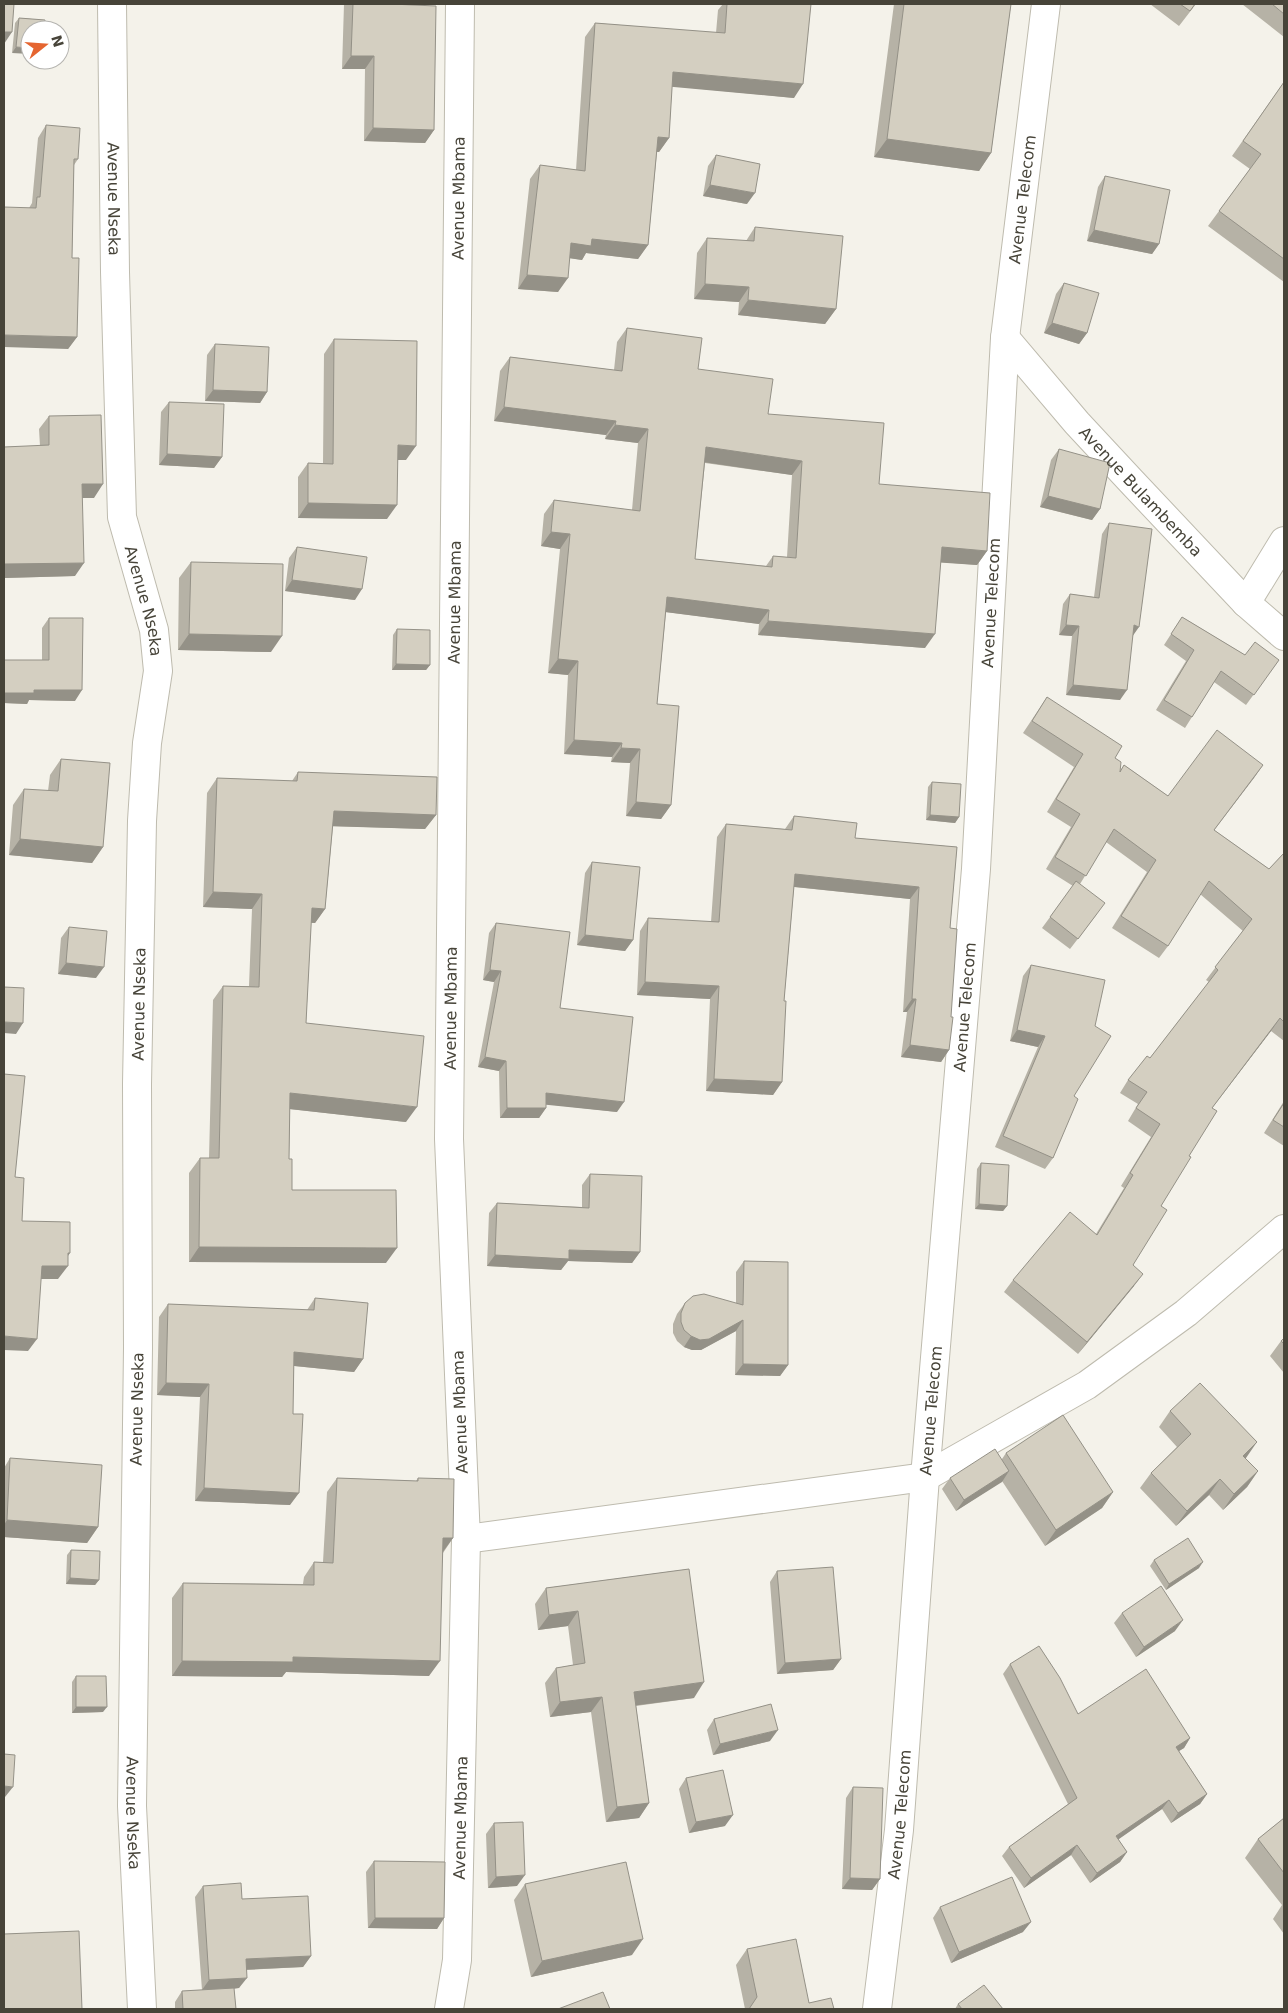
<svg xmlns="http://www.w3.org/2000/svg" width="1288" height="2013" font-family="'DejaVu Sans',sans-serif">
<style>
.lines{fill:none;stroke-linecap:round;stroke-linejoin:round}
.minor-casing{stroke:#bebbae;stroke-width:30}
.minor{stroke:#fff;stroke-width:28}
.wall{fill:#b6b2a6;fill-rule:evenodd}
.shaded-wall{fill:#949187}
.building{fill:#d4cfc1;stroke:#949187;fill-rule:evenodd}
.labels{text-anchor:middle;dominant-baseline:central;stroke-width:5;stroke-linejoin:round;paint-order:stroke}
.street-label{font-size:16px;fill:#474439;stroke:#fff}
</style>
<rect width="100%" height="100%" fill="#f4f2ea"/>
<g class="lines">
<!-- minor casing -->
<g class="minor-casing">
<g id="minor">
<path id="s1" d="M112,4L115,272L122,517L154,630L158,671L147,743L142,821L137,1084L138,1348L132,1806L142,2009"/>
<path id="s2" d="M1005,338L1077,423L1131,481L1246,603L1284,636"/>
<path d="M1246,603L1284,541"/>
<path d="M466,1539L925,1477L1087,1385L1186,1313L1284,1229"/>
<path id="s3" d="M449,2009L457,1960L466,1539L449,1139L460,4"/>
<path id="s4" d="M877,2009L899,1830L925,1477L976,869L1005,338L1046,4"/>
</g>
</g>
<!-- minor -->
<use href="#minor" class="minor"/>
</g>
<!-- wall -->
<path class="wall" d="M344,4H391L434,130L425,143L364,141L365,69H342Z
M723,4H806L794,98L672,86L669,138L659,152H657L648,245L638,259L586,253L582,260L570,258L558,292L518,289L530,179L540,165L576,170L585,37L595,23L716,33L718,10Z
M894,4H1011L991,153L979,171L874,157Z
M1150,4H1196L1179,26Z
M1242,4H1284V37Z
M19,18L45,20L12,53L15,23Z
M1284,82V282L1208,226L1250,169L1232,156Z
M46,125L78,159L74,165L72,258L77,337L68,349L29,208L32,203L38,138Z
M716,155L747,204L703,196L708,166Z
M1105,176L1159,244L1152,254L1087,241L1098,187Z
M755,227L836,309L825,324L738,315L739,302L694,299L697,253L707,238L746,241Z
M1064,283L1087,333L1079,344L1044,333L1056,294Z
M627,328L698,369L879,484L987,551L977,565L941,562L925,648L758,635L759,624L666,612L657,704L671,805L661,819L626,816L630,763L611,762L612,757L564,754L568,675L548,673L560,549L541,546L544,514L554,500L632,510L638,443L605,439L606,435L494,421L500,371L510,357L614,370L617,342ZM705,463L792,475L787,557L773,556L766,566L695,559Z
M334,339L406,460H398L387,519L298,518V477L308,463H323L324,354Z
M215,344L267,392L260,403L205,401L207,355Z
M169,402L222,457L214,468L159,465L161,412Z
M49,416L94,498H82L75,576L4,578V447L40,446L39,429Z
M1059,449L1100,509L1092,520L1040,507L1051,460Z
M1109,523L1133,635L1120,700L1066,695L1072,636L1059,635L1063,604L1070,594L1094,597L1102,534Z
M297,547L355,600L285,591L289,558Z
M191,562L271,652L178,650L179,578Z
M1182,617L1245,655L1279,660L1246,705L1214,682L1185,728L1156,710L1186,661L1164,645Z
M49,618L75,701L29,700L27,704L4,703V660H42V628Z
M397,629L430,665L426,670H392L393,635Z
M1047,697L1115,758L1120,771L1124,765L1168,796L1263,765L1214,830L1269,869L1284,853V1041L1271,1031L1212,1108L1189,1156L1161,1206L1133,1265L1134,1286L1078,1354L1004,1292L1013,1280L1096,1234L1124,1188L1121,1186L1151,1137L1128,1121L1138,1104L1120,1093L1128,1080L1150,1058L1209,982L1206,980L1243,931L1200,894L1168,946L1159,958L1112,928L1147,872L1106,842L1080,884L1097,914L1070,949L1042,928L1073,886L1046,869L1071,827L1047,812L1074,767L1023,733Z
M61,759L103,847L92,863L9,855L13,805L24,789L48,791L50,775Z
M298,772L436,815L425,829L333,826L325,909L315,923H311L306,1023L406,1122L290,1109L289,1159L292,1190L386,1263L189,1262V1173L200,1158H209L213,1000L223,986H249L252,909L203,907L207,793L217,778L292,781Z
M932,782L959,817L955,823L926,820L928,787Z
M794,816L855,838L957,847L950,928L949,1050L941,1062L901,1057L907,1012H903L910,899L794,887L784,1001L782,1082L773,1095L706,1091L710,999L637,995L640,931L648,918L711,922L717,837L726,824L785,829Z
M592,862L633,940L625,951L577,945L585,873Z
M496,923L560,1008L617,1112L546,1104V1108L539,1118H500L499,1071L478,1067L494,982L483,980L489,933Z
M69,927L96,978L58,974L61,938Z
M1031,965L1074,1096L1053,1158L1045,1169L995,1147L1038,1047L1010,1041L1023,976Z
M1284,1101V1146L1264,1133Z
M981,1163L1007,1206L1003,1211L975,1209L977,1169Z
M590,1174L640,1252L632,1263L568,1261L561,1270L487,1266L489,1213L497,1203L582,1207V1185Z
M744,1261L788,1365L780,1376L735,1375L736,1331L701,1350H692L684,1347L677,1341L673,1333V1324L677,1314L685,1303H736V1272Z
M315,1298L363,1359L354,1372L294,1366L290,1505L195,1501L200,1397L157,1395L159,1317L168,1304L307,1310Z
M1284,1338V1373L1270,1356L1281,1341Z
M1170,1411L1245,1458L1258,1471L1247,1487L1223,1510L1209,1495L1176,1526L1140,1488L1151,1473L1177,1447L1159,1427Z
M1006,1453L1113,1492L1102,1508L1045,1546L1002,1481L956,1511L942,1489L950,1478L1002,1459Z
M10,1458L98,1527L87,1543L4,1537V1468Z
M337,1478L416,1481L418,1478L453,1538L443,1553L429,1676L286,1672L282,1677L172,1676V1598L183,1583L303,1584L304,1577L314,1562H323L327,1492Z
M71,1550L99,1580L95,1585L66,1584L67,1555Z
M1154,1560L1199,1568L1166,1590L1150,1566Z
M689,1569L694,1698L636,1706L649,1803L639,1818L606,1822L591,1712L550,1717L545,1683L556,1668L573,1665L568,1626L538,1630L535,1604L546,1588Z
M777,1571L841,1659L833,1670L777,1674L770,1582Z
M1122,1613L1175,1631L1136,1657L1114,1623Z
M1010,1664L1078,1714L1190,1738L1184,1748L1179,1751L1207,1794L1200,1804L1171,1823L1162,1809L1118,1839L1127,1852L1120,1862L1090,1883L1071,1855L1024,1888L1002,1856L1009,1847L1068,1804L1003,1674Z
M76,1676L103,1712L72,1713V1682Z
M714,1719L770,1741L713,1755L707,1730Z
M686,1778L725,1826L689,1833L679,1789Z
M853,1787L880,1879L872,1890L842,1889L846,1798Z
M1284,1818V1934L1273,1919L1282,1905L1245,1858L1258,1839Z
M494,1823L517,1886L488,1888L486,1834Z
M374,1861L444,1918L437,1929L368,1928L366,1872Z
M525,1884L632,1955L531,1977L514,1900Z
M203,1886L242,1899L311,1956L303,1967L246,1970L239,1988L234,1989L236,2009H175V2002L182,1991L202,1990L195,1897Z
M940,1907L1023,1932L951,1963L933,1918Z
M747,1949L809,2003L834,2009H745L736,1965Z
M958,2004L1003,2009H955Z"/>
<!-- shaded-wall -->
<path class="shaded-wall" d="M4,32H12L4,44Z
M16,47L30,48V54L12,53Z
M351,56H374L365,69H342Z
M673,72L803,84L794,98L663,86Z
M373,128L434,130L425,143L364,141Z
M658,137L669,138L659,152L649,151Z
M887,139L991,153L979,171L874,157Z
M710,185L755,193L747,204L703,196Z
M1094,230L1159,244L1152,254L1087,241Z
M592,239L648,245L638,259L586,253L582,260L561,257L571,243Z
M527,275L568,278L558,292L518,289Z
M705,284L749,287L739,302L694,299Z
M748,300L836,309L825,324L738,315Z
M1052,323L1087,333L1079,344L1044,333Z
M4,335L77,337L68,349L4,347Z
M213,390L267,392L260,403L205,401Z
M504,407L616,421L606,435L494,421Z
M615,425L648,429L638,443L605,439Z
M398,445L416,446L406,460H388Z
M706,447L802,461L792,475L696,461Z
M167,454L222,457L214,468L159,465Z
M82,484H103L94,498H73Z
M1048,496L1100,509L1092,520L1040,507Z
M308,503L397,505L387,519L298,518Z
M551,532L570,534L560,549L541,546Z
M942,547L987,551L977,565L932,562Z
M84,563L75,576L4,578V564Z
M292,580L362,589L355,600L285,591Z
M667,597L769,610L759,624L657,611Z
M768,621L935,634L925,648L758,635Z
M1066,625L1079,626L1072,636L1059,635Z
M1134,625L1139,627L1132,637Z
M189,634L282,636L271,652L178,650Z
M558,659L578,661L568,675L548,673Z
M396,664L430,665L426,670H392Z
M1073,685L1127,690L1120,700L1066,695Z
M34,690H82L75,701L29,700L27,704L4,703V693Z
M574,740L622,743L612,757L564,754Z
M621,748L640,749L630,763L611,762Z
M1263,765L1254,778L1205,842L1214,830Z
M636,802L671,805L661,819L626,816Z
M334,811L436,815L425,829L324,826Z
M930,815L959,817L955,823L926,820Z
M20,839L103,847L92,863L9,855Z
M795,874L919,887L910,899L786,886Z
M213,892L262,894L252,909L203,907Z
M312,908L325,909L315,923L301,922Z
M585,935L633,940L625,951L577,945Z
M66,963L104,967L96,978L58,974Z
M490,970L501,971L494,982L483,980Z
M645,982L719,986L710,999L637,995Z
M912,999H916L907,1012H903Z
M1280,1018L1271,1031L1203,1120L1212,1108Z
M4,1022L23,1023L16,1034L4,1033Z
M1017,1030L1045,1036L1038,1047L1010,1041Z
M910,1045L949,1050L941,1062L901,1057Z
M485,1057L506,1061L499,1071L478,1067Z
M714,1079L782,1082L773,1095L706,1091Z
M290,1093L417,1107L406,1122L280,1108Z
M546,1093L624,1102L617,1112L539,1104Z
M507,1108H546L539,1118H500Z
M979,1204L1007,1206L1003,1211L975,1209Z
M199,1247L397,1248L386,1263L189,1262Z
M569,1250L640,1252L632,1263L568,1261L561,1270L487,1266L495,1255Z
M68,1253H70L61,1266H68L58,1279H33L42,1266Z
M1143,1274L1134,1286L1078,1354L1087,1342Z
M743,1320L736,1331L701,1350H692L684,1347L691,1336Z
M4,1336L37,1339L28,1351L4,1350Z
M294,1352L363,1359L354,1372L285,1365Z
M743,1364L788,1365L780,1376L735,1375Z
M166,1383L209,1384L200,1397L157,1395Z
M1257,1442L1246,1458L1232,1472L1243,1456Z
M1009,1471L1002,1482L956,1511L964,1500Z
M1258,1471L1247,1487L1223,1510L1234,1494Z
M1220,1479L1209,1495L1176,1526L1187,1511Z
M204,1488L299,1493L290,1505L195,1501Z
M1113,1492L1102,1508L1045,1546L1056,1530Z
M7,1520L98,1527L87,1543L4,1537V1525Z
M443,1538H453L442,1553Z
M1203,1562L1199,1568L1166,1590L1169,1584Z
M70,1578L99,1580L95,1585L66,1584Z
M578,1611L568,1626L538,1630L549,1615Z
M1183,1620L1175,1631L1136,1657L1144,1647Z
M293,1657L440,1661L429,1676L286,1672L282,1677L172,1676L182,1661Z
M841,1659L833,1670L777,1674L785,1663Z
M704,1682L694,1698L623,1707L634,1692Z
M602,1697L591,1712L550,1717L560,1702Z
M76,1707H107L103,1712L72,1713Z
M778,1730L770,1741L713,1755L720,1744Z
M1190,1738L1184,1748L1169,1757L1176,1747Z
M4,1786L13,1787L5,1797H4Z
M1207,1794L1200,1804L1171,1823L1178,1813Z
M1169,1800L1162,1809L1109,1846L1116,1836Z
M649,1803L639,1818L606,1822L617,1807Z
M733,1815L725,1826L689,1833L696,1822Z
M1077,1845L1071,1855L1024,1888L1031,1878Z
M1127,1852L1120,1862L1090,1883L1097,1873Z
M525,1875L517,1886L488,1888L496,1877Z
M850,1878L880,1879L872,1890L842,1889Z
M375,1918H444L437,1929L368,1928Z
M1031,1922L1023,1932L951,1963L959,1952Z
M643,1939L632,1955L531,1977L542,1961Z
M311,1956L303,1967L238,1970L246,1959Z
M247,1978L239,1988L202,1990L209,1980Z"/>
<!-- building -->
<path class="building" d="M4,4H14L12,32H4Z
M353,4H391L436,6L434,130L373,128L374,56H351Z
M727,4H811L803,84L673,72L669,138L658,137L648,245L592,239L591,246L571,243L568,278L527,275L540,165L585,171L595,23L725,33Z
M904,4H1011L991,153L887,139Z
M1180,4H1195L1190,11Z
M1272,4H1284V14Z
M19,18L45,20L44,30H30V48L16,47Z
M1284,82V259L1219,211L1261,154L1243,141Z
M46,125L80,128L78,159H74L72,258H79L77,337L4,335V207L36,208L37,197H40Z
M716,155L760,164L755,193L710,185Z
M1105,176L1170,190L1159,244L1094,230Z
M755,227L843,236L836,309L748,300L749,287L705,284L707,238L754,241Z
M1064,283L1099,293L1087,333L1052,323Z
M627,328L702,338L698,369L773,379L768,414L884,423L879,484L990,493L987,551L942,547L935,634L768,621L769,610L667,597L657,704L679,706L671,805L636,802L640,749L621,748L622,743L574,740L578,661L558,659L570,534L551,532L554,500L640,511L648,429L615,425L616,421L504,407L510,357L622,371ZM706,447L802,461L796,558L773,556L772,567L695,559Z
M334,339L417,341L416,446L398,445L397,505L308,503V463L333,464Z
M215,344L269,347L267,392L213,390Z
M169,402L224,404L222,457L167,454Z
M101,415L103,484H82L84,563L4,564V447L49,445V416Z
M1059,449L1110,463L1100,509L1048,496Z
M1109,523L1152,529L1139,627L1134,625L1127,690L1073,685L1079,626L1066,625L1070,594L1099,598Z
M297,547L367,557L362,589L292,580Z
M191,562L283,564L282,636L189,634Z
M1182,617L1245,655L1255,642L1279,660L1254,695L1221,671L1192,717L1164,700L1194,650L1171,634Z
M49,618H83L82,690H34V693H4V660H49Z
M397,629L430,630V665L396,664Z
M1047,697L1122,746L1115,758L1121,762L1120,772L1124,765L1168,796L1217,730L1263,765L1214,830L1269,869L1284,853V1022L1280,1018L1212,1108L1217,1111L1189,1156L1191,1157L1161,1206L1167,1210L1133,1265L1143,1274L1087,1342L1013,1280L1070,1212L1097,1235L1133,1175L1130,1173L1160,1124L1136,1108L1147,1092L1128,1080L1147,1056L1150,1058L1218,970L1215,967L1252,919L1209,881L1168,946L1121,916L1156,860L1114,829L1086,876L1055,857L1080,814L1056,799L1083,754L1032,721Z
M61,759L110,763L103,847L20,839L24,789L58,791Z
M298,772L437,777L436,815L334,811L325,909L312,908L306,1023L424,1036L417,1107L290,1093L289,1159H292V1190H396L397,1248L199,1247L200,1158H219L223,986L259,987L262,894L213,892L217,778L297,781Z
M932,782L961,784L959,817L930,815Z
M794,816L857,823L855,838L957,847L950,928L957,929L951,1017H953L949,1050L910,1045L916,999H912L919,887L795,874L784,1001H786L782,1082L714,1079L719,986L645,982L648,918L719,922L726,824L792,830Z
M592,862L640,867L633,940L585,935Z
M1076,881L1105,903L1078,939L1050,917Z
M496,923L570,932L560,1008L633,1017L624,1102L546,1093V1108H507L506,1061L485,1057L501,971L490,970Z
M69,927L107,931L104,967L66,963Z
M1031,965L1105,980L1095,1026L1111,1036L1074,1096L1078,1099L1053,1158L1003,1136L1045,1036L1017,1030Z
M4,987L24,988L23,1023L4,1022Z
M4,1074L25,1076L15,1177L24,1178L22,1221L70,1222V1253H68V1266H42L37,1339L4,1336Z
M1284,1103V1127L1273,1120Z
M981,1163L1009,1165L1007,1206L979,1204Z
M590,1174L642,1176L640,1252L569,1250V1259L495,1255L497,1203L589,1208Z
M744,1261L788,1262V1365L743,1364V1320L709,1339L700,1340L691,1336L684,1330L681,1322V1313L685,1303L693,1296L704,1294L743,1305Z
M315,1298L368,1303L363,1359L294,1352L293,1414H303L299,1493L204,1488L209,1384L166,1383L168,1304L314,1310Z
M1284,1338V1344L1281,1341Z
M1200,1383L1257,1442L1243,1456L1258,1471L1234,1494L1220,1479L1187,1511L1151,1473L1191,1434L1170,1411Z
M1063,1415L1113,1492L1056,1530L1006,1453Z
M995,1449L1009,1471L964,1500L950,1478Z
M10,1458L102,1465L98,1527L7,1520Z
M337,1478L418,1481V1478L454,1479L453,1538H443L440,1661L293,1657V1662L182,1661L183,1583L314,1585V1562L333,1563Z
M1188,1538L1203,1562L1169,1584L1154,1560Z
M71,1550L100,1551L99,1580L70,1578Z
M833,1567L841,1659L785,1663L777,1571Z
M689,1569L704,1682L634,1692L649,1803L617,1807L602,1697L560,1702L556,1668L585,1663L578,1611L549,1615L546,1588Z
M1161,1586L1183,1620L1144,1647L1122,1613Z
M1039,1646L1060,1678L1078,1714L1146,1669L1190,1738L1176,1747L1207,1794L1178,1813L1169,1800L1116,1836L1127,1852L1097,1873L1077,1845L1031,1878L1009,1847L1077,1798L1010,1664Z
M76,1676H106L107,1707H76Z
M771,1704L778,1730L720,1744L714,1719Z
M4,1754L15,1755L13,1787L4,1786Z
M723,1770L733,1815L696,1822L686,1778Z
M853,1787L883,1788L880,1879L850,1878Z
M1284,1818V1873L1258,1839Z
M523,1822L525,1875L496,1877L494,1823Z
M374,1861L445,1862L444,1918H375Z
M626,1862L643,1939L542,1961L525,1884Z
M1012,1877L1031,1922L959,1952L940,1907Z
M241,1883L242,1899L308,1896L311,1956L246,1959L247,1978L209,1980L203,1886Z
M79,1931L82,2009H4V1934Z
M796,1939L809,2003L831,1998L834,2009H749L757,1997L747,1949Z
M984,1985L1003,2009H962L958,2004Z
M234,1988L236,2009H183L182,1991Z
M603,1992L610,2009H558Z"/>
<g class="labels">
<!-- street labels -->
<g class="street-label">
<text stroke="none"><textPath href="#s3" startOffset="1812">Avenue Mbama</textPath></text>
<text stroke="none"><textPath href="#s1" startOffset="195">Avenue Nseka</textPath></text>
<text stroke="none"><textPath href="#s4" startOffset="1816">Avenue Telecom</textPath></text>
<text stroke="none"><textPath href="#s2" startOffset="205">Avenue Bulambemba</textPath></text>
<text stroke="none"><textPath href="#s1" startOffset="600">Avenue Nseka</textPath></text>
<text stroke="none"><textPath href="#s3" startOffset="1408">Avenue Mbama</textPath></text>
<text stroke="none"><textPath href="#s4" startOffset="1411">Avenue Telecom</textPath></text>
<text transform="translate(139 1004) rotate(-89)">Avenue Nseka</text>
<text stroke="none"><textPath href="#s3" startOffset="1002">Avenue Mbama</textPath></text>
<text stroke="none"><textPath href="#s4" startOffset="1006">Avenue Telecom</textPath></text>
<text transform="translate(137 1409) rotate(-89)">Avenue Nseka</text>
<text stroke="none"><textPath href="#s4" startOffset="601">Avenue Telecom</textPath></text>
<text transform="translate(460 1412) rotate(-92)">Avenue Mbama</text>
<text stroke="none"><textPath href="#s1" startOffset="1815">Avenue Nseka</textPath></text>
<text stroke="none"><textPath href="#s4" startOffset="196">Avenue Telecom</textPath></text>
<text stroke="none"><textPath href="#s3" startOffset="192">Avenue Mbama</textPath></text>
</g>
</g>
<!-- border -->
<rect width="1288" height="2013" fill="none" stroke="#474439" stroke-width="10"/>
<!-- north arrow -->
<g transform="translate(45 45) rotate(73)"><circle r="24" fill="#ffffff" stroke="#b5b4b0"/>
<path d="M0-4L9 19L0 12L-9 19Z" fill="#e56530"/>
<text y="-8" font-size="14" font-weight="bold" text-anchor="middle" fill="#474439">N</text>
</g>
</svg>
